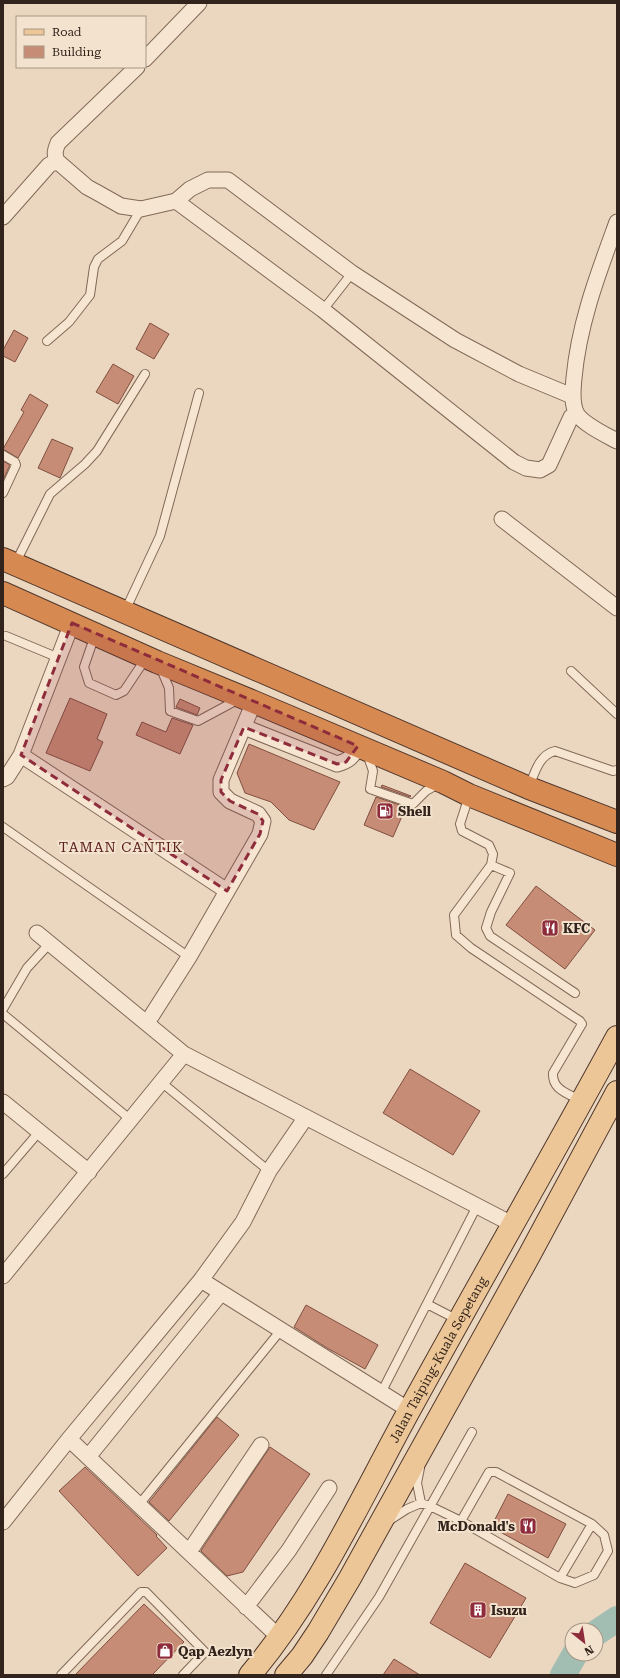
<svg xmlns="http://www.w3.org/2000/svg" width="620" height="1678" font-family="'Roboto Serif',serif">
<style>
.lines{fill:none;stroke-linecap:round;stroke-linejoin:round}
.river{stroke:#a2bdb1;stroke-width:26}
.building{fill:#c78c76;stroke:#804f40}
.lane-casing{stroke:#826858;stroke-width:10}
.street-casing{stroke:#826858;stroke-width:17}
.primary-casing{stroke:#50382d;stroke-width:24}
.highway-casing{stroke:#50382d;stroke-width:24}
.lane{stroke:#f6e6d1;stroke-width:8}
.street{stroke:#f6e6d1;stroke-width:15}
.primary{stroke:#edc697;stroke-width:22}
.highway{stroke:#d78952;stroke-width:22}
.marked{fill:#8e2c3b;fill-opacity:0.2;stroke:#8e2c3b;stroke-width:3;stroke-dasharray:8 5;stroke-linejoin:round}
.labels{text-anchor:middle;dominant-baseline:central;stroke-width:4;stroke-linejoin:round;paint-order:stroke}
.poi-label{font-size:13px;font-weight:bold;fill:#32241c;stroke:#f3e3ce;text-anchor:start}
.street-label{font-size:13px;fill:#32241c;stroke:#f3e3ce}
.neighbourhood-label{font-size:14px;letter-spacing:1px;fill:#5d221e;stroke:#f3e3ce}
</style>
<rect width="100%" height="100%" fill="#ebd7bf"/>
<g class="lines">
<!-- river -->
<path class="river" d="M596,1633L617,1619
M563,1675L575,1654"/>
</g>
<!-- building -->
<path class="building" d="M150,323L169,334L154,359L136,349Z
M14,330L28,338L15,362L3,356V350Z
M113,364L134,376L118,404L96,392Z
M30,394L48,405L18,458L3,449L24,412L21,410Z
M52,439L73,448L60,478L38,468Z
M3,461L10,465L3,480Z
M70,698L107,714L97,739L103,742L90,771L46,753Z
M180,699L200,708L197,715L176,707Z
M172,718L193,725L180,754L136,735L142,722L166,732Z
M249,744L340,782L314,830L289,820L271,802L245,793L237,773Z
M382,785L411,796L410,797L381,787Z
M376,797L406,807L393,837L364,825Z
M536,886L595,930L565,969L506,925Z
M410,1069L480,1111L453,1155L383,1113Z
M306,1305L378,1345L365,1369L327,1348L294,1327Z
M217,1417L239,1435L169,1521L149,1502Z
M270,1447L310,1474L243,1572L227,1576L201,1551L202,1549Z
M85,1467L157,1535L156,1536L167,1548L138,1576L59,1491Z
M508,1494L566,1524L548,1558L491,1527Z
M465,1563L526,1598L490,1658L430,1623Z
M144,1604L184,1642L152,1675H75Z
M394,1659L420,1675H383Z"/>
<g class="lines">
<!-- lane casing -->
<g class="lane-casing">
<path id="lane" d="M323,310L352,273
M47,341L69,322L90,295L94,267L98,259L122,241L141,209
M3,455L15,462L16,465L3,493
M15,564L50,494L85,464L97,451L145,374
M125,611L160,536L199,393
M95,635L84,667L89,683L116,695L124,691L146,658
M6,636L59,658
M161,669L169,688L170,711L198,721L239,699
M571,671L617,714
M367,754L373,771L370,789L413,804L426,791L438,784
M529,787C535,772 539,755 555,751L613,771L617,770
M469,796L460,824L462,831L489,845L493,854L491,865L454,915L456,935L471,948L580,1021L582,1024L553,1073C552,1090 568,1093 581,1101
M3,827L189,957
M491,865L510,873L491,912L486,928L490,936L575,993
M3,1009L27,968L50,943
M3,1014L131,1120
M161,1082L269,1171
M3,1174L39,1132
M427,1304L458,1320
M381,1393L477,1206
M420,1468L417,1483L421,1503
M138,1506L281,1330
M390,1520L407,1509L421,1503L430,1506L461,1521L560,1578L592,1524L496,1472H489L461,1521
M560,1578L575,1583L594,1575L608,1551L604,1535L592,1524
M61,1675L141,1592H146L205,1652L183,1675
M326,1675L379,1597L472,1432"/>
</g>
<!-- street casing -->
<g class="street-casing">
<path id="street" d="M145,59L199,3
M137,67L58,143C55,150 54,154 57,161L87,187L98,193L121,206L141,209L176,201L190,189L208,180H228L352,273L455,340L519,374L572,396
M176,201L323,310L514,462L526,468L540,470L549,465L571,417L576,414
M3,217L49,165L57,161
M617,222C598,274 579,323 574,378C573,389 571,404 577,414C583,424 606,435 617,441
M502,519L617,608
M244,727L337,764C348,761 353,757 358,746
M21,755L227,891
M3,779L7,777L21,755L72,623
M37,933L184,1054L512,1224
M147,1023L189,957L260,834L263,821L258,814L230,801L221,792V780L254,702
M3,1102L89,1172
M3,1276L184,1054
M201,1280L409,1410
M69,1439L280,1638
M88,1457L221,1293
M3,1522L69,1439L201,1280L243,1222L269,1171L306,1117
M189,1552L261,1445
M246,1607L289,1550L329,1488"/>
</g>
<!-- primary casing -->
<g class="primary-casing">
<g id="primary">
<path id="s1" d="M250,1675C317,1596 360,1500 410,1409C478,1285 549,1162 617,1037"/>
<path d="M286,1675L302,1656L318,1632L350,1578L530,1254L617,1092"/>
</g>
</g>
<!-- highway casing -->
<g class="highway-casing">
<path id="highway" d="M3,559L529,788L617,822
M3,593L157,662L254,702L443,782L469,795L617,855"/>
</g>
<!-- lane -->
<use href="#lane" class="lane"/>
<!-- street -->
<use href="#street" class="street"/>
<!-- primary -->
<use href="#primary" class="primary"/>
<!-- highway -->
<use href="#highway" class="highway"/>
</g>
<!-- marked area -->
<path class="marked" d="M72,623L358,746L346,762L337,764L244,727L221,780V792L230,801L258,814L263,821L260,834L227,891L21,755Z"/>
<!-- icons -->
<defs>
<g id="fuel-square" transform="scale(0.9)"><rect x="-9" y="-9" width="18" height="18" rx="4" fill="#8e2c3b" stroke="#f3e3ce"/><path d="M-5.5-6h7V0h2V4h1.3V-2.5L3-4.5l.8-.8L6-3V5H2.5V1h-1V6h-7ZM-4.2-4.7v3.2H.2V-4.7Z" fill="#fff"/></g>
<g id="restaurant-square" transform="scale(0.9)"><rect x="-9" y="-9" width="18" height="18" rx="4" fill="#8e2c3b" stroke="#f3e3ce"/><path d="M-5-6h1v4h1v-4h1v4h1v-4h1v5L-1.5 .5V6h-2V.5L-5-1ZM5-6V6H3V1.5H1.5Q1.5-4 5-6Z" fill="#fff"/></g>
<g id="building-square" transform="scale(0.9)"><rect x="-9" y="-9" width="18" height="18" rx="4" fill="#8e2c3b" stroke="#f3e3ce"/><path d="M-4-6H4V6H1V3H-1V6H-4ZM-2.5-4.3h1.7v1.8h-1.7ZM.8-4.3h1.7v1.8H.8ZM-2.5-1h1.7V.8h-1.7ZM.8-1h1.7V.8H.8Z" fill="#fff"/></g>
<g id="shop-square" transform="scale(0.9)"><rect x="-9" y="-9" width="18" height="18" rx="4" fill="#8e2c3b" stroke="#f3e3ce"/><path d="M-5-2.5h2.3a2.7 3.5 0 0 1 5.4 0H5L5.5 6h-11ZM-1.5-2.5h3a1.5 2.3 0 0 0-3 0Z" fill="#fff"/></g>
</defs>
<g fill-rule="evenodd">
<use href="#fuel-square" x="385" y="811"/>
<use href="#restaurant-square" x="550" y="928"/>
<use href="#restaurant-square" x="528" y="1526"/>
<use href="#building-square" x="478" y="1610"/>
<use href="#shop-square" x="165" y="1651"/>
</g>
<g class="labels">
<!-- poi labels -->
<g class="poi-label">
<text x="398" y="811">Shell</text>
<text x="563" y="928">KFC</text>
<text x="515" y="1526" text-anchor="end">McDonald's</text>
<text x="491" y="1610">Isuzu</text>
<text x="178" y="1651">Qap Aezlyn</text>
</g>
<!-- street labels -->
<g class="street-label">
<text stroke="none"><textPath href="#s1" startOffset="368">Jalan Taiping-Kuala Sepetang</textPath></text>
</g>
<!-- neighbourhood labels -->
<g class="neighbourhood-label">
<text x="121" y="847">TAMAN CANTIK</text>
</g>
</g>
<!-- border -->
<rect width="620" height="1678" fill="none" stroke="#32241c" stroke-width="8"/>
<!-- legend -->
<rect x="16" y="16" width="130" height="52" fill="#f3e3ce" stroke="#a69787"/>
<rect x="24" y="29" width="20" height="6" fill="#edc697" stroke="#a69787"/>
<text x="52" y="36" font-size="12" fill="#32241c">Road</text>
<rect x="24" y="46" width="20" height="12" fill="#c78c76" stroke="#a69787"/>
<text x="52" y="56" font-size="12" fill="#32241c">Building</text>
<!-- north arrow -->
<g transform="translate(584 1642) rotate(150)"><circle r="19" fill="#f3e3ce" stroke="#a69787"/>
<path d="M0-3L7 15L0 10L-7 15Z" fill="#8e2c3b"/>
<text y="-6" font-size="11" font-weight="bold" text-anchor="middle" fill="#32241c">N</text>
</g>
</svg>
